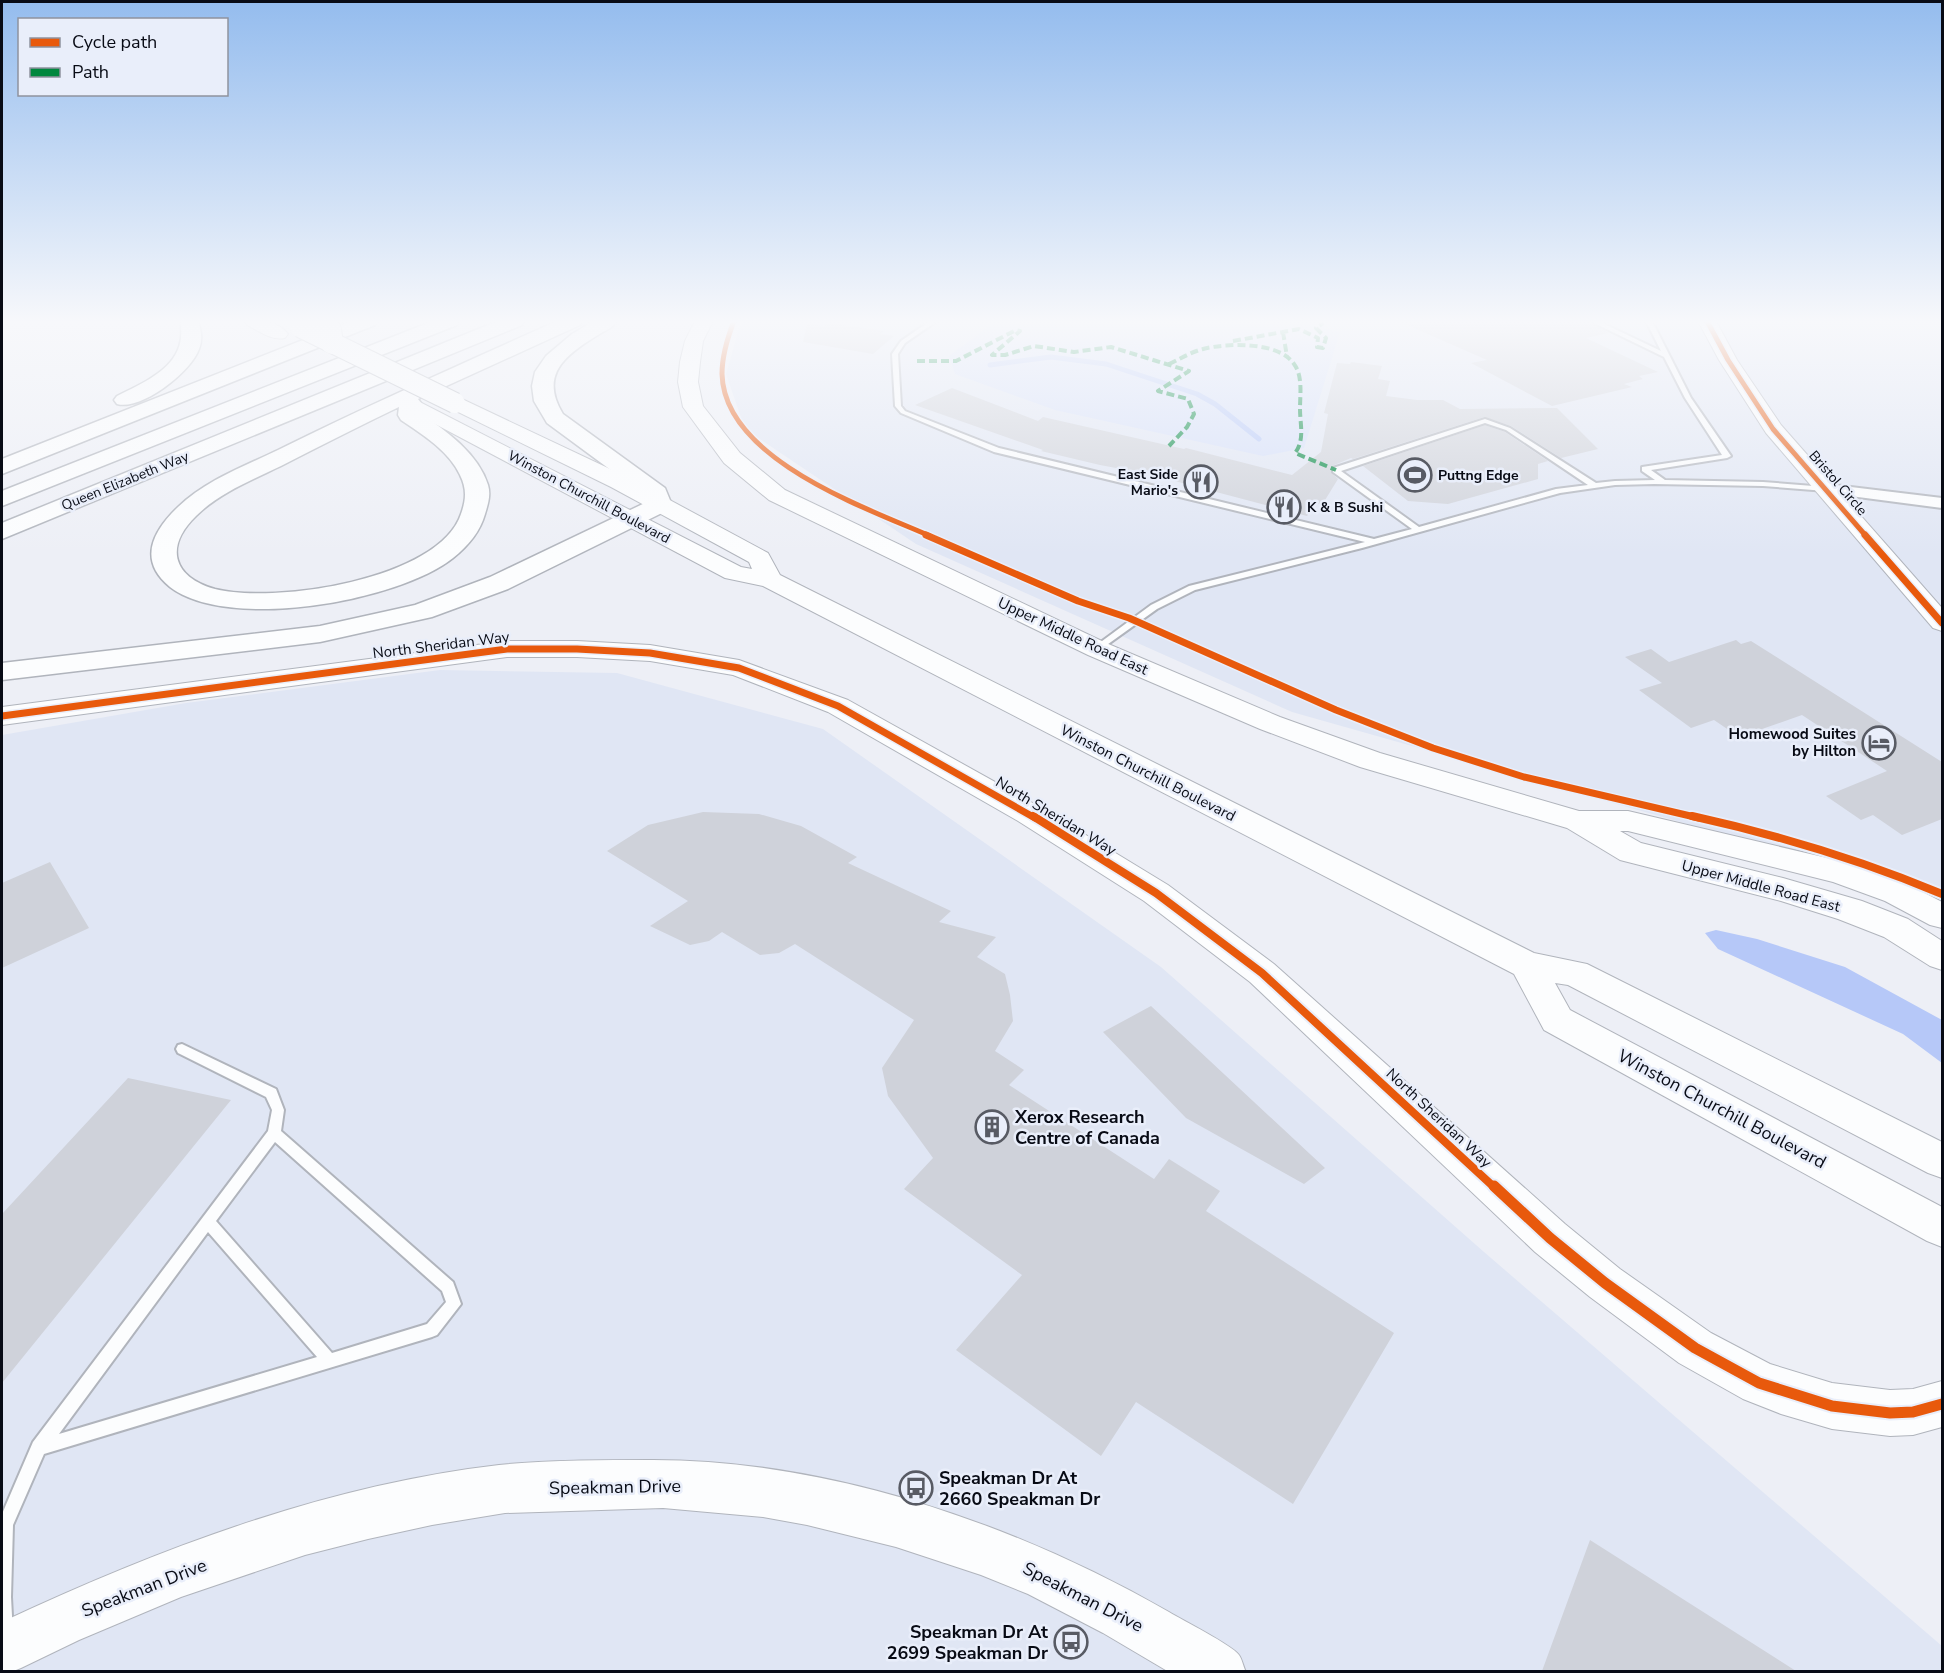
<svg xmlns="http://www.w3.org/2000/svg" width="1944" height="1673" font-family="'Nunito Sans',sans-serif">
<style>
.built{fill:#e0e6f4}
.green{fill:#d5dff9}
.water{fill:#b6c8f8}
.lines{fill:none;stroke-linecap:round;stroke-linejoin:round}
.stream{stroke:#b6c8f8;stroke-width:5}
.building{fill:#cfd2da}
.lane-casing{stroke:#b0b4bc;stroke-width:4}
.street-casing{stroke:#b0b4bc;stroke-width:4}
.secondary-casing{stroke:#b0b4bc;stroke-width:2}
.highway-casing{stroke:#b0b4bc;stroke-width:3}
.lane{fill:#fcfdfe;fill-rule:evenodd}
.street{fill:#fcfdfe;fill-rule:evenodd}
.secondary{fill:#fcfdfe;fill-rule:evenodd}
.highway{fill:#fcfdfe;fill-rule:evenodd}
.secondary-bridge-casing{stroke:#b0b4bc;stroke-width:22;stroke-linecap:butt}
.highway-bridge-casing{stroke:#b0b4bc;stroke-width:24;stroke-linecap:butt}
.secondary-bridge{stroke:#fcfdfe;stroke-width:20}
.highway-bridge{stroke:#fcfdfe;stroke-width:22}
.quiet{stroke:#00873e;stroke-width:4;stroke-dasharray:8 4;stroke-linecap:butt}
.cycleway-far3-casing{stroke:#e9eefa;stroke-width:8}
.cycleway-far2-casing{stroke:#e9eefa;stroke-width:10}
.cycleway-far1-casing{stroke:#e9eefa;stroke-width:12}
.cycleway-casing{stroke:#e9eefa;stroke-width:15}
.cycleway-far3{stroke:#e8590c;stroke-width:5}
.cycleway-far2{stroke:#e8590c;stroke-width:7}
.cycleway-far1{stroke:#e8590c;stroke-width:8}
.cycleway{stroke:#e8590c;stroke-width:11}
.labels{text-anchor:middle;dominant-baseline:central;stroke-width:5;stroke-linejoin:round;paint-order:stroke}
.far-poi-label{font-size:14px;font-weight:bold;fill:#080b15;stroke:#e9eefa;text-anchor:start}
.far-street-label{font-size:14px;fill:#080b15;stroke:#e9eefa}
.street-label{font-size:15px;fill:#080b15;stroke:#e9eefa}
.poi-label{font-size:15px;font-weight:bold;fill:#080b15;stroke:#e9eefa;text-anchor:end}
.near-street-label{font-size:18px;fill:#080b15;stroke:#e9eefa}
.near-poi-label{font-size:18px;font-weight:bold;fill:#080b15;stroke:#e9eefa;text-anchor:start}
</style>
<rect width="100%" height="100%" fill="#edeff6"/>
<!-- built -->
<path class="built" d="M745,321H1942V896L1292,712L916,544L745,429L726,374L738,332Z
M440,670L617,673L823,729L1161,967L1484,1252L1942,1646V1672H2V735L186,703Z"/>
<!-- green -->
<path class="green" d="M1012,321H1295L1340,332L1304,448L1263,456L1055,410L955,374L949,356L995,322L1007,325Z"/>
<!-- water -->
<path class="water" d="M1716,930L1757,939L1845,967L1942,1020V1063L1903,1034L1718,949L1705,933Z"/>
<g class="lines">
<!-- stream -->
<path class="stream" d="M990,365L1051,357L1106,364L1197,394L1215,404L1259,439"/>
</g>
<!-- building -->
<path class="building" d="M1398,321H1588L1609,333L1586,338L1658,372L1639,376L1643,379L1624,384L1632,387L1552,406L1471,363L1487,360Z
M828,323L884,331L880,334L894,336L873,354L803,342L807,324L824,326Z
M1351,362L1382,366L1378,379L1390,381L1386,396L1417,400H1443L1460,409L1557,408L1598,449L1561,458L1511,426L1484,417L1353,459L1351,458L1332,466L1331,472L1338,479L1322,505L1315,503L1307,516L1133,470L1132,471L1100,465L1041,451L1043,450L915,405L952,388L1038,421L1043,417L1184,449L1186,448L1292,475L1321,452L1328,414L1324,413L1337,363L1350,364Z
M1485,425L1505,432L1548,461L1538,464V479L1448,504L1408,501L1363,466Z
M1736,640L1741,644L1751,641L1942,762V819L1902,835L1873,815L1861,820L1826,796L1887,771L1802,715L1739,737L1714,720L1691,728L1639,690L1662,683L1625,657L1651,649L1669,662Z
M703,812L759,814L801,826L857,857L848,863L951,911L939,922L996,937L977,957L1005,974L1010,995L1013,1021L995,1051L1024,1070L1009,1085L1154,1179L1169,1159L1220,1191L1206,1211L1394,1333L1293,1504L1136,1402L1101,1456L956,1350L1022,1275L904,1189L933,1158L888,1096L882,1068L914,1020L795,944L779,953L760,955L722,932L709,941L690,945L650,926L688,901L607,851L648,825Z
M50,862L89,928L2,968V883Z
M1151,1006L1325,1168L1304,1184L1186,1118L1103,1032Z
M128,1078L231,1100L2,1383V1214Z
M1590,1540L1796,1671H1542Z"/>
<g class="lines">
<!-- lane casing -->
<g class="lane-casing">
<path id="lane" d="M930,321H937L905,343L898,354L901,406L905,411L999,448L1374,539L1412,529L1333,472V468L1485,419L1510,428L1596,483L1615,481L1655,480L1642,471V467L1722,455L1685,398L1664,357L1590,321H1598L1661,351L1646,321H1652L1691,398L1731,456L1727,458L1651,470L1665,480L1763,482L1826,487L1830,489L1826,491L1763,486L1654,484L1615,485L1560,493L1362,548L1195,590L1157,609L1097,652L1094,651V647L1151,605L1189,586L1365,542L994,452L901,413L895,406L892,354L901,341ZM1485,423L1506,430L1588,485L1556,489L1419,527L1341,471Z
M182,1044L276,1089L284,1110L281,1131L453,1282L461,1304L437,1335L432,1337L44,1454L13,1525L11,1597L13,1635L10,1641L4,1644L2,1643V1514L33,1442L268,1131L272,1110L266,1097L178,1053L176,1049L178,1045ZM275,1142L442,1291L446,1302L427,1324L332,1353L216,1221ZM208,1232L317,1357L59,1434Z"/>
</g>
<!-- street casing -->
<g class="street-casing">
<path id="street" d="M1826,484L1942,498V508L1820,492L1818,489Z"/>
</g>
<!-- secondary casing -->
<g class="secondary-casing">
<path id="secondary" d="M244,321C260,321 277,320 288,334L285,338C272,341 259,331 247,325Z
M695,321H713L703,341L700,362L698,382L703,406L740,453L785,490L1106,643L1280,717L1380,753L1579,811H1628L1840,861L1909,885L1942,902V928L1930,925L1885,901L1833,882L1628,831H1620L1641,843L1783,878L1862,901L1908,919L1942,941V970L1930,966L1884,937L1838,919L1781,901L1620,860L1567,828L1360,767L1260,729L1088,655L769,500L724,463L683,407L678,382L680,362L685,341Z
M1698,321H1716L1737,360L1781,425L1942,608V631L1933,628L1766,433L1719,360Z
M410,397L741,567L752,569L749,562L611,487L448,407L445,403L448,399H462L627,477L768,553L780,575L1534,953L1587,964L1942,1142V1178L1928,1173L1568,985L1555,983L1570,1010L1942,1207V1247L1927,1241L1544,1030L1514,974L763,586L725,578L403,407L400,403L403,399Z
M507,641H577L650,645L739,660L848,700L1040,807L1168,885L1274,964L1565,1224L1620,1269L1711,1333L1770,1364L1832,1383L1890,1390L1913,1389L1942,1381V1427L1913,1435L1890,1436L1832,1429L1781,1414L1743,1399L1679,1363L1590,1297L1535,1252L1250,982L1144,901L1018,821L828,712L733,675L650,661L577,657H507L2,725V707Z
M649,1460C827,1459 1016,1524 1169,1612C1182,1620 1232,1645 1239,1655C1242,1659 1243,1666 1246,1672H1169L1103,1633L1028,1594L981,1575L896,1547L807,1525L763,1517L663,1508L505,1513L432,1525L368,1539L305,1555L181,1597L79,1640L21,1668L11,1672H2V1622C158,1549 326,1485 499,1465C546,1460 601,1460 649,1460Z"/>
</g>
<!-- highway casing -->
<g class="highway-casing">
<path id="highway" d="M180,321H198C201,331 203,339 199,349C191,372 141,411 117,404L114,400L117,396C149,380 189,364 180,321Z
M351,321H377L375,325L2,474V459Z
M433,321H459L457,325L2,506V491Z
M498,321H524L522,325L2,539V523Z
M557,321H582L580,325L418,399L421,403L420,413C446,431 478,453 488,485C491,495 488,504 485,514C480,532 468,546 453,558C399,601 229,632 170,587C137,560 153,531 178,507C206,480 245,466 278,450C370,404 464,363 557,321ZM399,407L398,415L401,420C422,434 449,451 460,475C467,489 466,500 461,514C439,580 274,604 215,589C173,577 164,547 196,516C219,493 252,480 281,466C320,446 359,426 399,407Z
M594,321H617C613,328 604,331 598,335C565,355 539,375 563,414L665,488L672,505L668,510L508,589L432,617L320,642L2,680V663L320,626L415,605L490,577L647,502L646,496L547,423L534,401L532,386L535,372L546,356L572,334Z"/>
</g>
<!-- lane -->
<use href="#lane" class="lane"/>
<!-- street -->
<use href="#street" class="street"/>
<!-- secondary -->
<use href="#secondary" class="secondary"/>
<!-- highway -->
<use href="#highway" class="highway"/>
<!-- secondary-bridge casing -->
<g class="secondary-bridge-casing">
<path id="secondary-bridge" d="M300,327L455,403"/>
</g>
<!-- highway-bridge casing -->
<g class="highway-bridge-casing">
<path id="highway-bridge" d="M316,321L330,330L332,343"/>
</g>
<!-- secondary-bridge -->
<use href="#secondary-bridge" class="secondary-bridge"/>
<!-- highway-bridge -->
<use href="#highway-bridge" class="highway-bridge"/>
<!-- quiet -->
<path class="quiet" d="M1283,332L1287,357
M1233,341L1299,329L1318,338L1317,347L1323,348L1326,338L1316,328L1323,323
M917,361H956L1016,330L1020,331L992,355H1005L1034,346L1074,352L1111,347L1189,371L1158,391L1188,399L1194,414L1187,427L1169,446
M1169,364C1180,359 1191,352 1203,349C1226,343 1279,341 1294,364C1303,376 1300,394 1300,409C1300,424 1305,440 1295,453L1336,470"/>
<!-- cycleway-far3 casing -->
<g class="cycleway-far3-casing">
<path id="cycleway-far3" d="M734,321C727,339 722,355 722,374C724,459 866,508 930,536
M1707,321L1728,360L1773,429L1866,536"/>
</g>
<!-- cycleway-far2 casing -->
<g class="cycleway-far2-casing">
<path id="cycleway-far2" d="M926,535L1078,601L1129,618L1336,710L1433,748L1524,777L1699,818
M1865,535L1942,623
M2,716L507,649H577L650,653L739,668L838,706L1035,818"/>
</g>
<!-- cycleway-far1 casing -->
<g class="cycleway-far1-casing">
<path id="cycleway-far1" d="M1033,816L1156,893L1262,973L1495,1188
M1692,816C1778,835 1861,860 1942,894"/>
</g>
<!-- cycleway casing -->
<g class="cycleway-casing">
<path id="cycleway" d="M1494,1186L1550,1238L1605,1283L1695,1348L1759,1383L1832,1406L1890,1413L1913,1412L1942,1404"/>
</g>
<!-- cycleway-far3 -->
<use href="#cycleway-far3" class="cycleway-far3"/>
<!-- cycleway-far2 -->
<use href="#cycleway-far2" class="cycleway-far2"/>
<!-- cycleway-far1 -->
<use href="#cycleway-far1" class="cycleway-far1"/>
<!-- cycleway -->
<use href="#cycleway" class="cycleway"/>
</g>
<!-- sky -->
<linearGradient id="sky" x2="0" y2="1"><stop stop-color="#94bcee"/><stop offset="0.58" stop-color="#f7f8fb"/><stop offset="1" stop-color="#f7f8fb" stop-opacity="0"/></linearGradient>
<rect width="1944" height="555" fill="url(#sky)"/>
<!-- icons -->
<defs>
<g id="stadium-ring" transform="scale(1.725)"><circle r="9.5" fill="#e9eefa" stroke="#585b64" stroke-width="1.5"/><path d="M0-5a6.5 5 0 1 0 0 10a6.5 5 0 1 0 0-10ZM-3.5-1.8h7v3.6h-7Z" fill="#585b64"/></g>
<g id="restaurant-ring" transform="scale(1.725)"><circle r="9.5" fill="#e9eefa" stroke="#585b64" stroke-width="1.5"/><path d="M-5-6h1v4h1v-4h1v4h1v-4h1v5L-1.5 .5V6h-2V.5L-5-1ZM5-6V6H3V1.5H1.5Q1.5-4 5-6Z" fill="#585b64"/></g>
<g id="hotel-ring" transform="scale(1.725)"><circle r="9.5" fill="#e9eefa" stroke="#585b64" stroke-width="1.5"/><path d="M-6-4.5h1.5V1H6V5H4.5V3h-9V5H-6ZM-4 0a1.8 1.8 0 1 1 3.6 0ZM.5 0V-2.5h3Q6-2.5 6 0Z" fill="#585b64"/></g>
<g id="building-ring" transform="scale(1.725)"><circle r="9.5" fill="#e9eefa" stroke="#585b64" stroke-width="1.5"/><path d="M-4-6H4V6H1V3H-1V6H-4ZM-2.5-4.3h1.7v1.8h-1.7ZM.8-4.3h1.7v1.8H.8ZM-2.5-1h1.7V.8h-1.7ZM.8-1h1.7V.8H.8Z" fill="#585b64"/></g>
<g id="bus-ring" transform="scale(1.725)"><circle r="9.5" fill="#e9eefa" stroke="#585b64" stroke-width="1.5"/><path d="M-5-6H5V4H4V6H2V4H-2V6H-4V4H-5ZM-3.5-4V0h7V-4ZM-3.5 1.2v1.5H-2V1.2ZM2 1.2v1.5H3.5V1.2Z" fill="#585b64"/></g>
</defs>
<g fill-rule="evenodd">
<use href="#stadium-ring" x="1415" y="475"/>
<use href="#restaurant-ring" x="1201" y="482"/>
<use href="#restaurant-ring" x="1284" y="507"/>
<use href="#hotel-ring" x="1879" y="743"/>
<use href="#building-ring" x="992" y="1127"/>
<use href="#bus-ring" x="916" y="1488"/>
<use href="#bus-ring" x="1071" y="1642"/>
</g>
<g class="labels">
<!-- far-poi labels -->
<g class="far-poi-label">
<text x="1178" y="474" text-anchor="end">East Side<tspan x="1178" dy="16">Mario's</tspan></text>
<text x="1438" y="475">Puttng Edge</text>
<text x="1307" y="507">K &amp; B Sushi</text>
</g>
<!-- far-street labels -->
<g class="far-street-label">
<text transform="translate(125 481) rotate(-22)">Queen Elizabeth Way</text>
<text transform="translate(1838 483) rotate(49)">Bristol Circle</text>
<text transform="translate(589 497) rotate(28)">Winston Churchill Boulevard</text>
</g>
<!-- street labels -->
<g class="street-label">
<text transform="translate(1073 636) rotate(25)">Upper Middle Road East</text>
<text transform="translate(441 645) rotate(-7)">North Sheridan Way</text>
<text transform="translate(1148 773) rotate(27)">Winston Churchill Boulevard</text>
<text transform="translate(1056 816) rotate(31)">North Sheridan Way</text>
<text transform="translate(1761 886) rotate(15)">Upper Middle Road East</text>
<text transform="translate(1439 1118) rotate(43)">North Sheridan Way</text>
</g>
<!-- poi labels -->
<g class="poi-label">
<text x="1856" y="734">Homewood Suites<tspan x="1856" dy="17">by Hilton</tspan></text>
</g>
<!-- near-street labels -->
<g class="near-street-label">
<text transform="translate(1722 1109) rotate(28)">Winston Churchill Boulevard</text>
<text transform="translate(615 1487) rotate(-1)">Speakman Drive</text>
<text transform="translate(144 1588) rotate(-21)">Speakman Drive</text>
<text transform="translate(1083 1597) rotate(27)">Speakman Drive</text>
</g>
<!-- near-poi labels -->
<g class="near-poi-label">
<text x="1015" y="1117">Xerox Research<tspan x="1015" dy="21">Centre of Canada</tspan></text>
<text x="939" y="1478">Speakman Dr At<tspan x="939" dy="21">2660 Speakman Dr</tspan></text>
<text x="1048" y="1632" text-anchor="end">Speakman Dr At<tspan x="1048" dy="21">2699 Speakman Dr</tspan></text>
</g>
</g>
<!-- border -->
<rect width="1944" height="1673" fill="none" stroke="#080b15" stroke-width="6"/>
<!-- legend -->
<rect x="18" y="18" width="210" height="78" fill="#e9eefa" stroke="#8f939e" stroke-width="1.5"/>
<rect x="30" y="38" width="30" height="9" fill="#e8590c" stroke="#8f939e" stroke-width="1.5"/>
<text x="72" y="48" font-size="18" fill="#080b15">Cycle path</text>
<rect x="30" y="68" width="30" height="9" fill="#00873e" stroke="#8f939e" stroke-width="1.5"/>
<text x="72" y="78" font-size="18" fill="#080b15">Path</text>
</svg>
